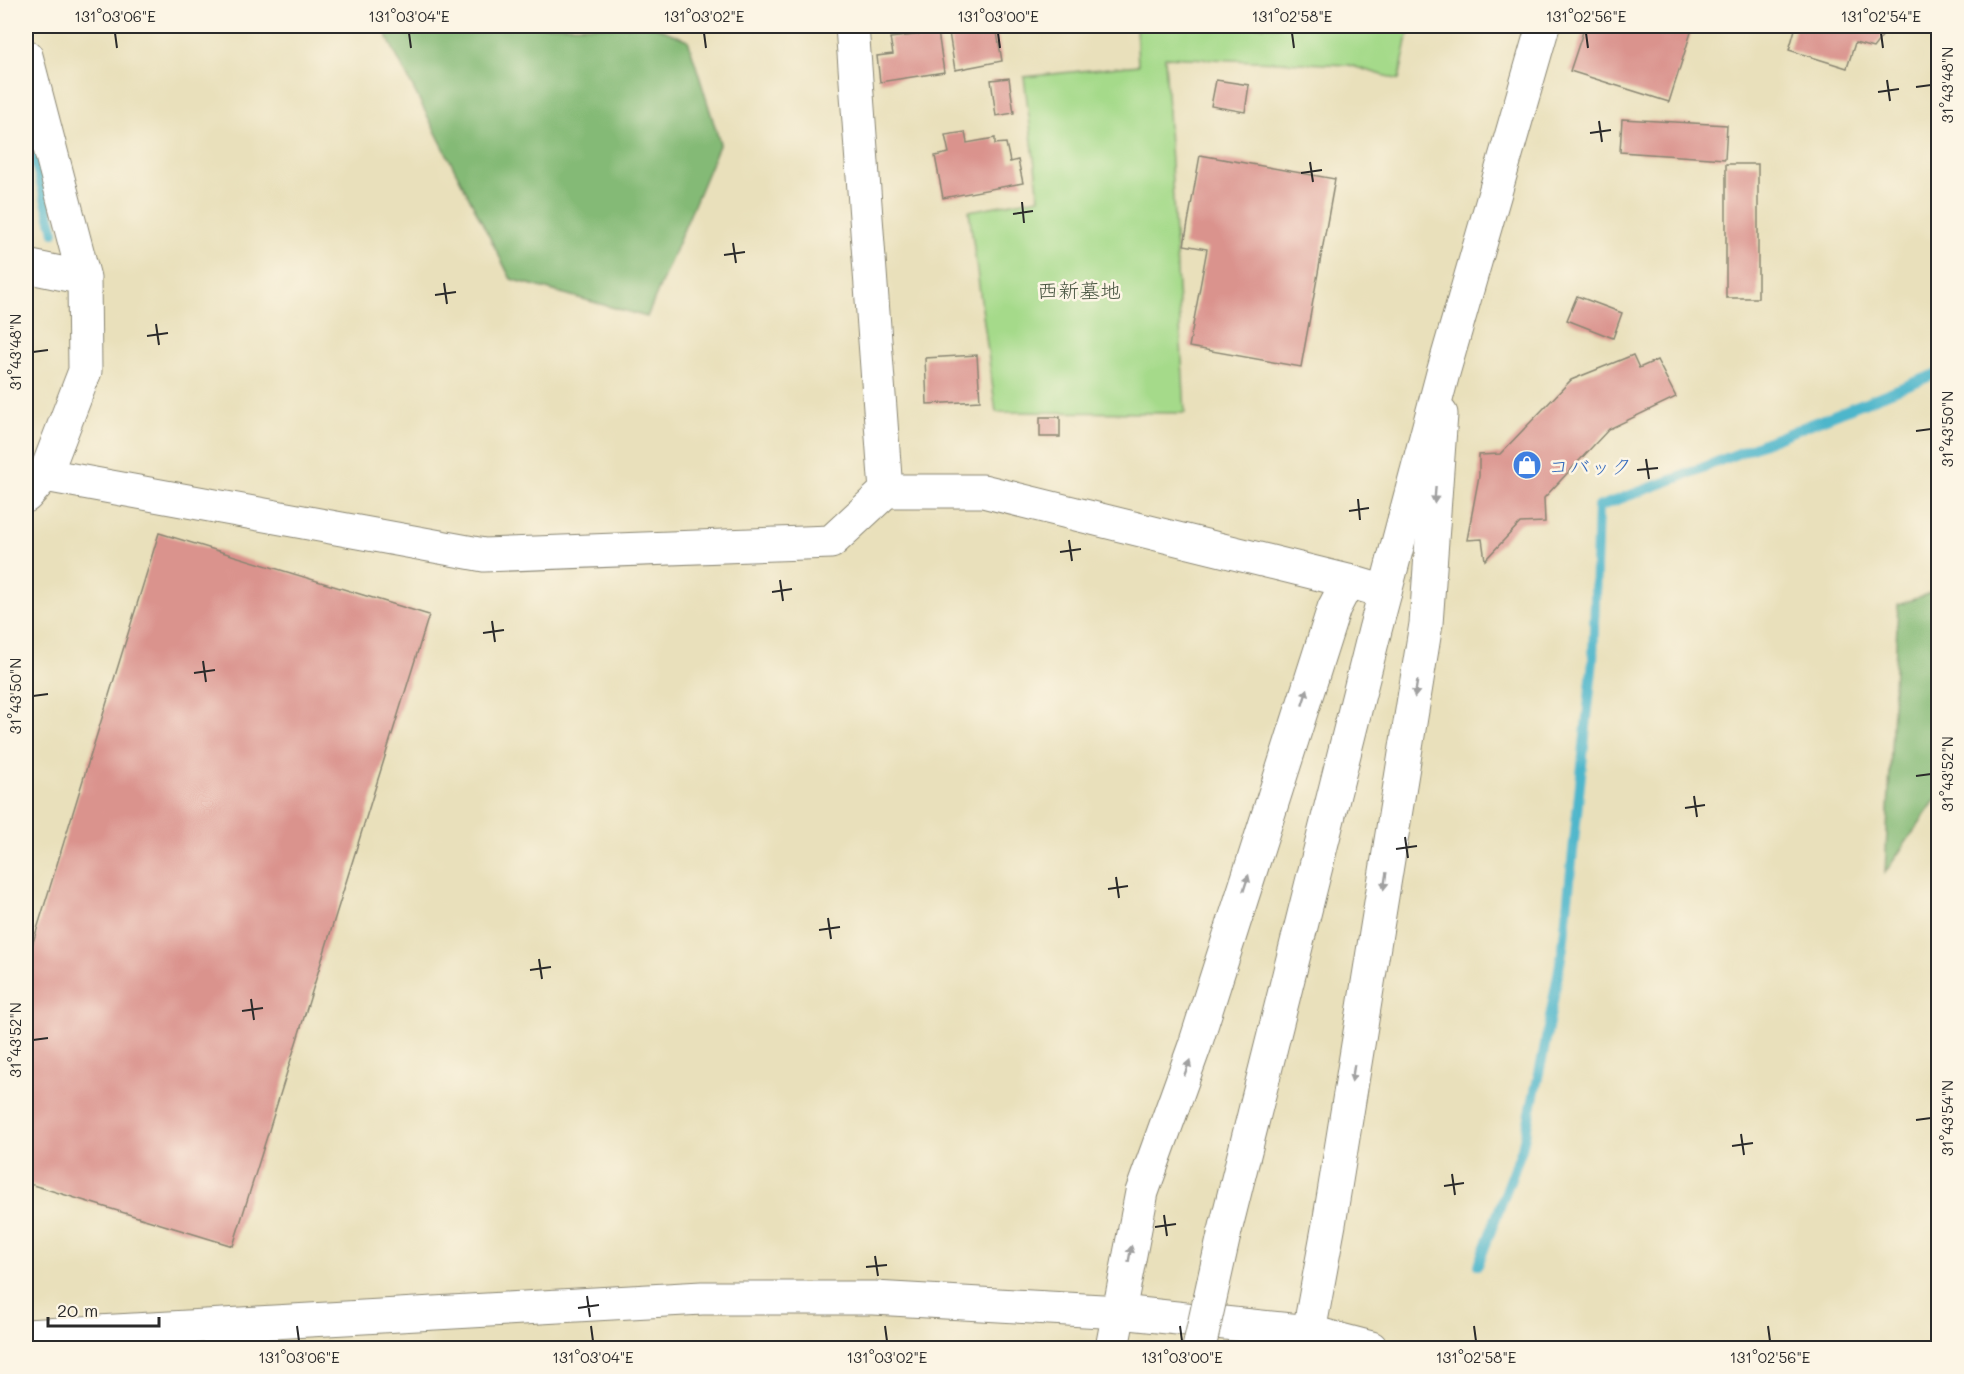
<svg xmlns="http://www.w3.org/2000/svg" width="1964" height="1374" font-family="Mali,'Klee One',sans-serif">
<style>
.green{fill:#a5da8a;stroke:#68825a;stroke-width:1.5}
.forest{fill:#84ba76;stroke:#587250;stroke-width:1.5}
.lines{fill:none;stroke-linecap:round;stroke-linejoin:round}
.stream{stroke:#4db6cb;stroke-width:10}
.building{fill:#da938d}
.minor-casing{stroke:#8a8673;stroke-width:35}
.tertiary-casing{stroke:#8a8673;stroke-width:35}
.minor{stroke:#fff;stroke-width:33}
.tertiary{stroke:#fff;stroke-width:33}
.tertiary-bridge-casing{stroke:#8a8673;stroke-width:35;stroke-linecap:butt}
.tertiary-bridge{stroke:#fff;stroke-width:33}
.oneway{fill:#a0a0a0}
.ticks{fill:none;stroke:#2b2b2b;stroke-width:2}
.labels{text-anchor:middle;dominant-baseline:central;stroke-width:5;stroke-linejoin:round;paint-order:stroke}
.park-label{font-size:21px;fill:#4a5743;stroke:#fcf5e5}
.shop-label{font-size:21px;fill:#366cbe;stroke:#fcf5e5;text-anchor:start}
.neatline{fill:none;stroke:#2b2b2b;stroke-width:2}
.ticks-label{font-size:15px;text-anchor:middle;fill:#2b2b2b}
</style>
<rect width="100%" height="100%" fill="#fcf5e5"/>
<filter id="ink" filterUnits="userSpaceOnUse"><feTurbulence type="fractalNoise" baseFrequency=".0167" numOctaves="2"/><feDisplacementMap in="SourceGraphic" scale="12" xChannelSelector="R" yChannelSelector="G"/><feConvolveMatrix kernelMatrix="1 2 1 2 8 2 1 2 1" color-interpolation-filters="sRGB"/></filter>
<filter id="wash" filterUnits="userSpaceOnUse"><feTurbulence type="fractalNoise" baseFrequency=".008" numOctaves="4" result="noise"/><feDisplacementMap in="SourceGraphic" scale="24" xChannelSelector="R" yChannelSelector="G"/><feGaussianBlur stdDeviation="1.35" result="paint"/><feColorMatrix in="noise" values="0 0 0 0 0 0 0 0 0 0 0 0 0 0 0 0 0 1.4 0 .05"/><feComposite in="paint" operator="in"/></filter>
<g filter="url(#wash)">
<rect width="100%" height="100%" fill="#e9e0bb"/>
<!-- green -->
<path class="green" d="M1136,26H1410L1399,80L1349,65L1165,57L1185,413L996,412L969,211L1039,198L1024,77L1138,65Z"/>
<!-- forest -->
<path class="forest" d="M384,26H653L688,40L720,143L647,317L511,279L387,37Z
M1938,590V796L1885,873L1898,605Z"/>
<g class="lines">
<!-- stream -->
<path class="stream" d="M26,127L54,232
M1478,1265L1522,1149L1543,1055L1563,947L1593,660L1598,507L1682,476L1938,373"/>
</g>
<g id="blocks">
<!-- building -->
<path class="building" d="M948,26H996L1002,61L955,70Z
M1585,26H1693L1669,102L1570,71Z
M1796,26H1890L1873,48L1855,43L1847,68L1789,50Z
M938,32L944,72L880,82L877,56L893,54L890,38Z
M1009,78L1014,113L996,116L991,80Z
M1216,80L1249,85L1245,112L1211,106Z
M1622,119L1727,125L1725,159L1620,152Z
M965,132L967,143L995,138V144L1006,143L1010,162L1018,160L1023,183L943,198L935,156L949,153L945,135Z
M1200,155L1335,179L1301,367L1189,347L1207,249L1184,245Z
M1726,164H1758V298H1726Z
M1577,296L1622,313L1613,338L1567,320Z
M977,355L980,401L927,404L925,358Z
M1633,355L1639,368L1657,360L1676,397L1609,429L1544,498L1545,522L1520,523L1485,560L1482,539L1467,540L1479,476V455L1500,454L1571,380Z
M1040,417H1060V437H1040Z
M159,533L429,615L233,1246L26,1183V965Z"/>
</g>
</g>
<g filter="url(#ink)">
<use href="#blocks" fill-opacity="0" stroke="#8a8673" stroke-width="1.5"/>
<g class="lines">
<!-- minor casing -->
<g class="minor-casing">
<path id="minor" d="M852,26L886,491
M26,56L84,278L85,371L45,475L26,496
M26,266L84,278
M45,475L484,555L831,542L886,491H983L1348,581L1385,592
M1112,1348L1142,1192L1195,1045L1334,608L1348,581
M1306,1348L1329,1224L1426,624L1441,414"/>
</g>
<!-- tertiary casing -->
<g class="tertiary-casing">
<path id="tertiary" d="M1224,1235L1375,630L1443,373L1543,26
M26,1336L702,1298H874L1120,1312L1310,1332L1371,1348"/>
</g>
<!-- minor -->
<use href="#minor" class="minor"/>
<!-- tertiary -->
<use href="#tertiary" class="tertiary"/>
<!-- tertiary-bridge casing -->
<g class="tertiary-bridge-casing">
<path id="tertiary-bridge" d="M1199,1348L1224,1235"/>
</g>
<!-- tertiary-bridge -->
<use href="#tertiary-bridge" class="tertiary-bridge"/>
</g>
<!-- one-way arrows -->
<defs><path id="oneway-solid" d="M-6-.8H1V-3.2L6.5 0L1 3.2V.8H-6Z" transform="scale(1.5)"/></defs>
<g class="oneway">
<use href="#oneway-solid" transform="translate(1435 495) rotate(94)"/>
<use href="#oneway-solid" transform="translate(1416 689) rotate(99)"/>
<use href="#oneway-solid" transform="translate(1305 697) rotate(-72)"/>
<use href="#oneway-solid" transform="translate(1385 881) rotate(99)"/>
<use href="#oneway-solid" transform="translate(1246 883) rotate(-72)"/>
<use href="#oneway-solid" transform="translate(1187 1068) rotate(-70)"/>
<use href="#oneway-solid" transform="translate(1353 1073) rotate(99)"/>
<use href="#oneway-solid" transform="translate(1130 1254) rotate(-80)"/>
</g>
</g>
<!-- ticks -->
<path class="ticks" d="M115,33L117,48M409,33L411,48M704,33L706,48M998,33L1000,48M1292,33L1294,48M1586,33L1588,48M1881,33L1883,48M1887,80L1890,101M1916,87L1931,85M1878,92L1899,89M1599,121L1602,142M1590,133L1611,130M1310,162L1313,182M1301,173L1322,170M1022,202L1024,223M1013,214L1033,211M733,243L736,263M724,255L745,252M444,283L447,304M435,295L456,292M156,324L159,345M147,336L168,333M33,352L48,350M1916,431L1931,429M1646,459L1649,479M1637,470L1658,468M1358,499L1360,520M1349,511L1369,508M1069,540L1072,561M1060,552L1081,549M780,580L783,601M772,592L792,589M492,621L495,642M483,633L504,630M203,661L206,682M194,673L215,670M33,696L48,694M1916,776L1931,774M1694,796L1697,817M1685,808L1705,805M1405,837L1408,858M1396,849L1417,846M1116,877L1119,898M1108,889L1128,886M828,918L831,939M819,930L840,927M539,959L542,979M530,970L551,967M251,999L254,1020M242,1011L263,1008M33,1040L48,1038M1916,1120L1931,1118M1741,1134L1744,1155M1732,1146L1753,1143M1452,1174L1455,1195M1444,1186L1464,1183M1164,1215L1167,1236M1155,1227L1176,1224M875,1256L878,1276M866,1267L887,1265M587,1296L590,1317M578,1308L599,1305M297,1326L299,1341M591,1326L593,1341M885,1326L887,1341M1180,1326L1182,1341M1474,1326L1476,1341M1768,1326L1770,1341"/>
<!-- icons -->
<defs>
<g id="shop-disc" transform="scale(1.5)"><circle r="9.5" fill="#3f7fe0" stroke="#fcf5e5"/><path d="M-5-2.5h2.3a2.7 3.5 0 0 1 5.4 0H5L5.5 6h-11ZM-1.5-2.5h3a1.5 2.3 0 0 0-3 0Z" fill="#fff"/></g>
</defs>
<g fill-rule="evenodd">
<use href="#shop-disc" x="1527" y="465"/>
</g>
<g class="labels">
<!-- park labels -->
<g class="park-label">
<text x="1079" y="289">西新墓地</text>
</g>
<!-- shop labels -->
<g class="shop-label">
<text x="1548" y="465">コバック</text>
</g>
</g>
<!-- margin -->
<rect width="1964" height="1374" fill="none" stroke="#fcf5e5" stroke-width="66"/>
<!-- scale -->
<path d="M48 1317v9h111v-9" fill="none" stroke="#2b2b2b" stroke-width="3"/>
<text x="57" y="1317" font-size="18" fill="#2b2b2b" stroke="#fcf5e5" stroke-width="4.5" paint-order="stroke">20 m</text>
<rect x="33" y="33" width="1898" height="1308" class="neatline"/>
<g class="ticks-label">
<text x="115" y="22">131°03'06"E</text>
<text x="409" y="22">131°03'04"E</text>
<text x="704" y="22">131°03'02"E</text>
<text x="998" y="22">131°03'00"E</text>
<text x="1292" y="22">131°02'58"E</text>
<text x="1586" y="22">131°02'56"E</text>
<text x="1881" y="22">131°02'54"E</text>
<text transform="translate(1948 85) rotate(-90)" y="5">31°43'48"N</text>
<text transform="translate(16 352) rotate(-90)" y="5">31°43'48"N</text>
<text transform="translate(1948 429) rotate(-90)" y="5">31°43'50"N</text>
<text transform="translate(16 696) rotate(-90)" y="5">31°43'50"N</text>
<text transform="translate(1948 774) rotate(-90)" y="5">31°43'52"N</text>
<text transform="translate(16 1040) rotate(-90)" y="5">31°43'52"N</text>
<text transform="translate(1948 1118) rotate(-90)" y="5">31°43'54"N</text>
<text x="299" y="1363">131°03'06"E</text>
<text x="593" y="1363">131°03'04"E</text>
<text x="887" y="1363">131°03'02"E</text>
<text x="1182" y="1363">131°03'00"E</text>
<text x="1476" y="1363">131°02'58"E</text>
<text x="1770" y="1363">131°02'56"E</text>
</g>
</svg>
